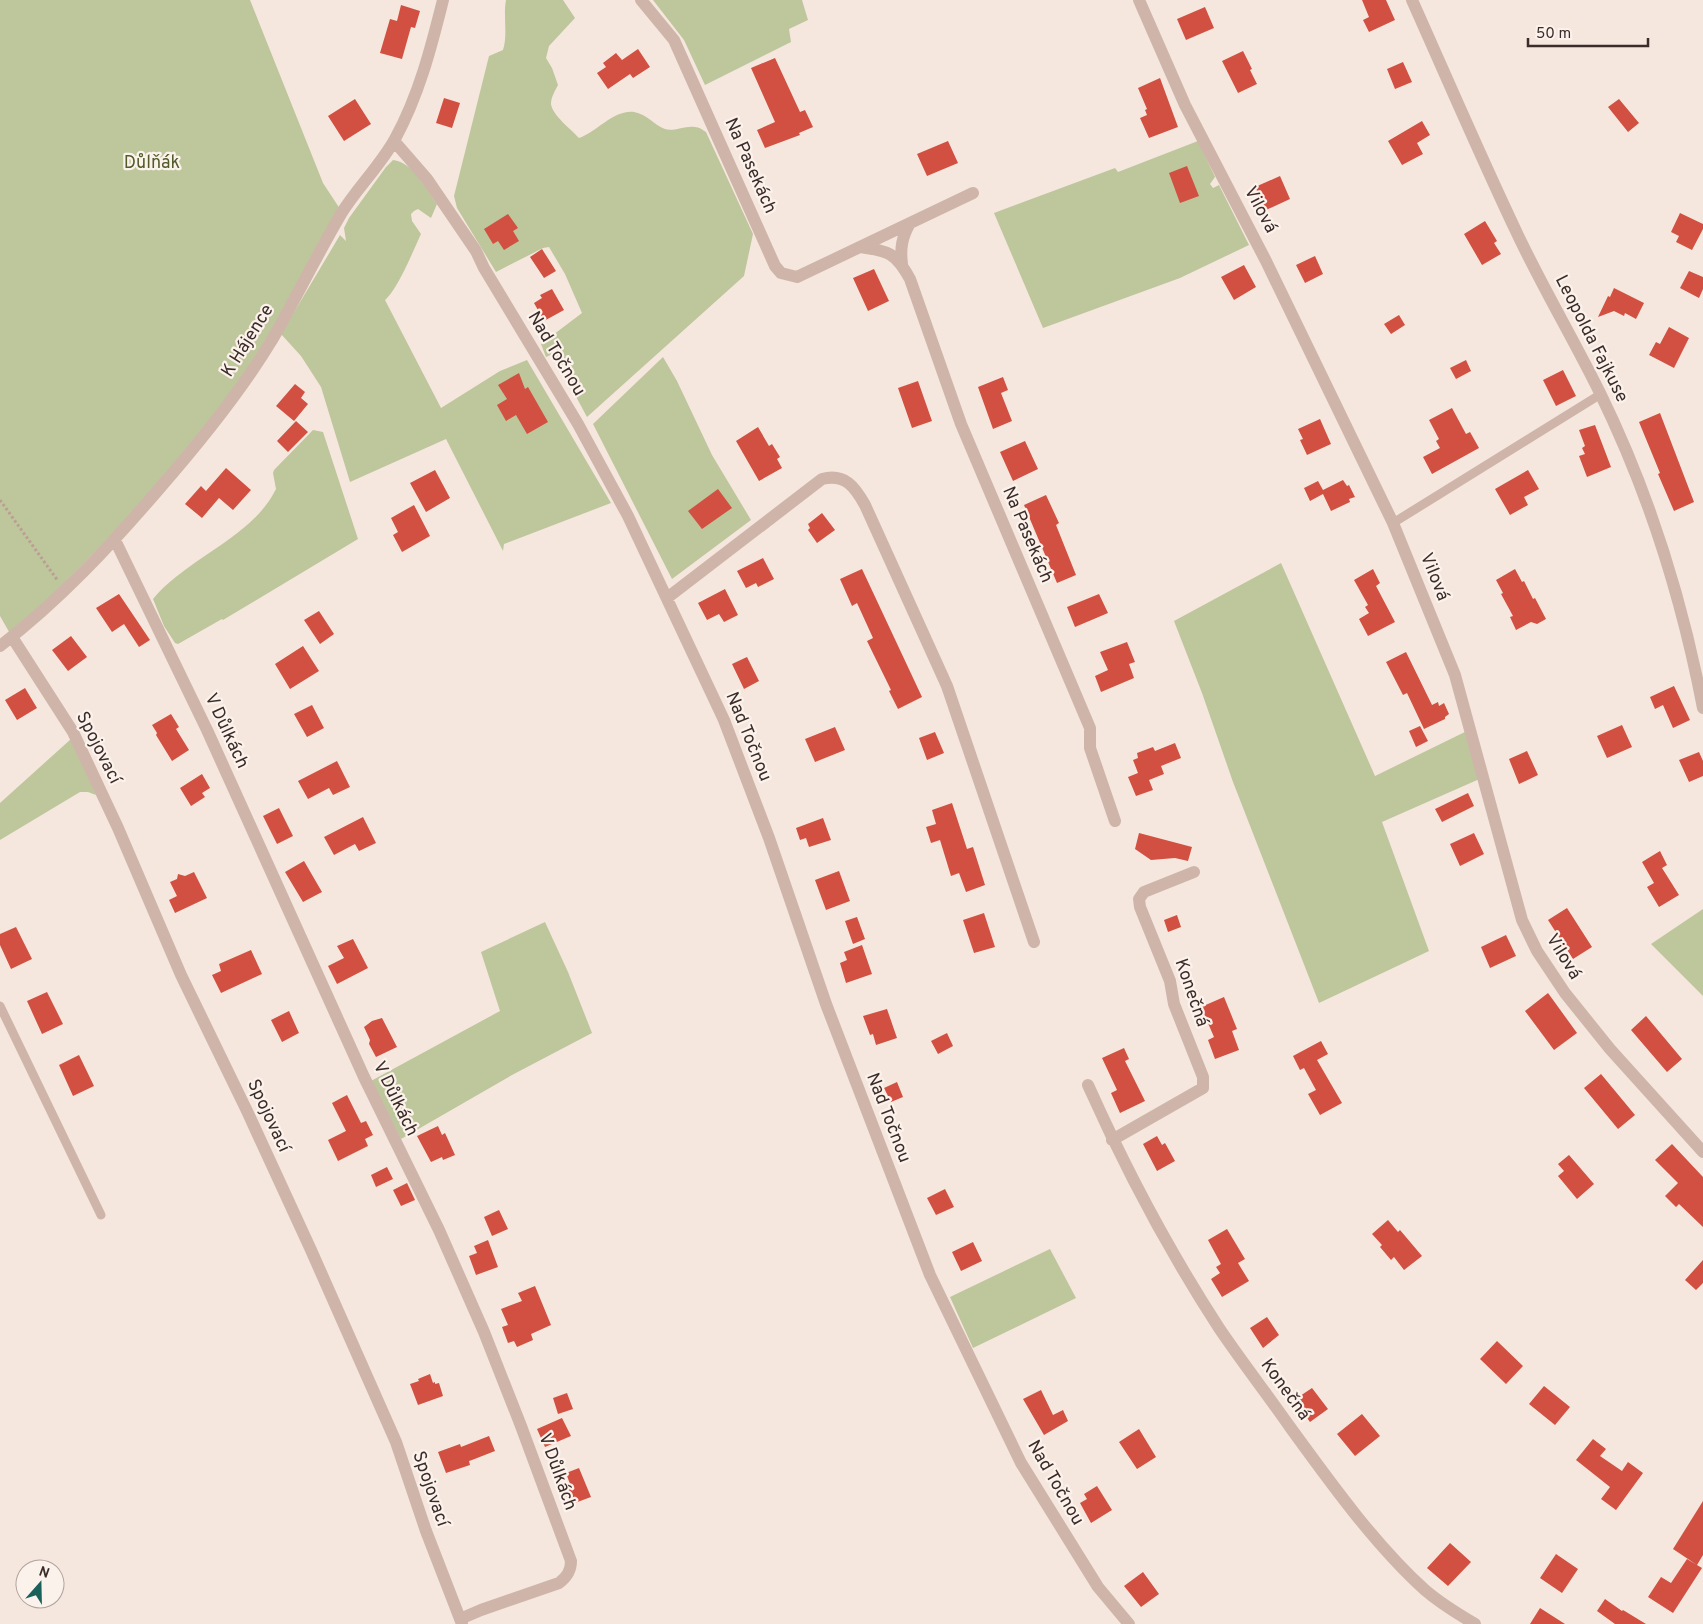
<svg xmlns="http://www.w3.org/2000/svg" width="1703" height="1624" font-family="Overpass,sans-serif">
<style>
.green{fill:#bec69c}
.building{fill:#d15041}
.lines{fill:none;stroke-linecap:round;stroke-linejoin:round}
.path{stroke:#bb9e93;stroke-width:3;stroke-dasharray:2.5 2.5;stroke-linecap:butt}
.service{stroke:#cfb5a9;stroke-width:9}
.minor{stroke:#cfb5a9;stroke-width:12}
.labels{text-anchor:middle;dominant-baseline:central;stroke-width:4.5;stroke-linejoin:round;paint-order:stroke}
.park-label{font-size:18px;fill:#515c2a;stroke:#fcf2ec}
.street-label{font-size:18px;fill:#3b2c29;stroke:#fcf2ec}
</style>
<rect width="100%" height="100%" fill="#f5e7de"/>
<!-- green -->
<path class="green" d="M0,0H250L323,183L342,212L297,296L190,454L12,637L0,616Z
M506,0H563L575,18L549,46L546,58L552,68L558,85C555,91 551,97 551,104C552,115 572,130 579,138C598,132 612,110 634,112C647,114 654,125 665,129C673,132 686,125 695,127C699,127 703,130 706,132L753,234L744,276L587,417L553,354L546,357L541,344L582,313L565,274L549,247L543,248L496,272L457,208L454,196L489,56L503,50C508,35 503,16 506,0Z
M653,0H802L808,20L789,29L791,42L705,85L684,40Z
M1198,141L1215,177L1210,184L1213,188L1219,185L1249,245L1180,278L1043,328L994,213L1115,168L1118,172Z
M393,160C414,163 426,188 437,204L431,218L418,209L414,211L411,214L412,221L421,234C413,251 398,289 385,300L441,408L500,371L527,360L611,503L504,544L503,551L446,439L350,482L321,387L301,356L281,334L340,235L346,241L344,228L349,218L386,167Z
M663,357L677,381L712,455L751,520L672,579L593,424Z
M313,430L323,432L358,539L223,620L222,619L178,644L175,643L164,626L153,599C187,558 252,538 276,489L273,473L274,470Z
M1281,563L1375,776L1471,729L1484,777L1382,822L1429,951L1319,1003L1233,782L1202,693L1174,621Z
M71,739L88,775L96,795L88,792H80L0,840V803Z
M1703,909V996L1651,944Z
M545,922L568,972L592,1033L512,1075L401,1139L371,1081L500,1011L481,952Z
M1050,1249L1076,1298L973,1348L950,1297Z"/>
<!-- building -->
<path class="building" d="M1362,0H1386L1395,20L1369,32L1363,20L1369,17Z
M401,5L420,11L415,28L411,27L402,59L380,53L390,19L397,21Z
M1205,7L1214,28L1186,40L1177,19Z
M638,49L650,67L633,78L630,74L608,89L597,73L606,67L603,63L616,53L622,60Z
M1243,51L1252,69L1250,70L1257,84L1238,93L1222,61Z
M775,58L800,112L805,110L813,127L799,133L800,135L765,148L757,130L775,122L751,68Z
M1403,62L1412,82L1395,89L1387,69Z
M1160,78L1178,127L1149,138L1140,118L1147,115L1145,110L1147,109L1138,88Z
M444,98L460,103L452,128L436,123Z
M355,99L371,124L344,141L328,116Z
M1619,99L1639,123L1628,132L1608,107Z
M1422,121L1430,135L1417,143L1423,154L1402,165L1388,141Z
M948,141L958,163L927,176L917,154Z
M1187,166L1199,196L1180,203L1169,173Z
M1280,176L1290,199L1266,210L1255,187Z
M1680,213L1703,224V229L1692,250L1676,242L1679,236L1671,232Z
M508,214L518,228L513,231L519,241L504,250L498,241L493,244L484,229Z
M1485,221L1497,241L1494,243L1501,254L1482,265L1464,234Z
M542,249L556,271L544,278L530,257Z
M1315,256L1323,274L1305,283L1296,265Z
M1244,265L1256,287L1234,300L1221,277Z
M874,269L889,301L868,311L853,278Z
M1689,271L1703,277V289L1699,298L1680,288Z
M1614,288L1644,303L1636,319L1625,313L1624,316L1614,311L1598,317L1608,296L1610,297Z
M552,289L564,310L544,321L534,303L542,298L540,295Z
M1399,315L1405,325L1391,334L1384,324Z
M1669,327L1689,338L1674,368L1649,355L1656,342L1660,344Z
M1466,360L1471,371L1456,379L1450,368Z
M1563,370L1576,396L1556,406L1543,380Z
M519,373L525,389L528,387L548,422L527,434L516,415L506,421L497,405L507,399L498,385Z
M1003,377L1008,390L1001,393L1012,421L993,429L978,387Z
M918,381L932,421L912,428L898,388Z
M295,384L305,392L301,398L308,404L294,421L276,406Z
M1452,408L1466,434L1470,432L1479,448L1432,474L1423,457L1440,448L1436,441L1439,439L1429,420Z
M1660,413L1694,502L1674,511L1658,474L1660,473L1639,422Z
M1320,419L1331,444L1307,455L1300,440L1303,439L1298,429Z
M296,421L308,432L288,452L277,441Z
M1595,425L1611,467L1587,477L1579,456L1585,454L1582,448L1585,446L1579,430Z
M758,427L769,446L772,444L780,457L777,459L782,468L759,481L736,441Z
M1025,441L1038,469L1013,481L1000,452Z
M226,468L251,490L233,510L219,498L202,518L185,504L201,486L206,491Z
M435,470L450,498L426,512L410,483Z
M1528,470L1539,489L1524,497L1528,505L1510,515L1495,489Z
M1343,480L1347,486L1349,485L1355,497L1349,499L1350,502L1331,511L1323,494L1310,501L1304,488L1318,481L1323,490Z
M718,489L732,508L702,529L688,511Z
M1046,495L1059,523L1056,525L1076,575L1057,583L1024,505Z
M414,505L430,536L402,552L393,535L398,532L391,518Z
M822,513L835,530L817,543L808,530L810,528L808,524Z
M763,558L774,579L758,587L756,583L746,588L737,571Z
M862,569L922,697L898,709L889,691L891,690L867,641L873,638L857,603L852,606L840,579Z
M1373,569L1380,583L1376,586L1395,622L1368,636L1359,619L1369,613L1365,607L1368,605L1354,580Z
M1515,569L1522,582L1524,581L1533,599L1535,598L1546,619L1537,624L1531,622L1516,630L1510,617L1513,616L1501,594L1503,593L1496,580Z
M725,589L738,615L724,622L719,614L707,620L698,603Z
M119,594L150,640L139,647L124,624L112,632L96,608Z
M1099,594L1108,613L1075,627L1067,607Z
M319,611L334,634L320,644L304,620Z
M71,636L87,657L68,671L52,650Z
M1127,642L1135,662L1129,664L1134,678L1101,692L1095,676L1108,670L1100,652Z
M303,646L319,671L290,689L275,664Z
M1406,652L1432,705L1438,702L1439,706L1444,703L1449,714L1445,717V719L1424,729L1407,693L1403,695L1386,662Z
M747,657L759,681L744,689L732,664Z
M1674,686L1690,720L1673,728L1663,705L1655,709L1650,697Z
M25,688L37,708L17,720L5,700Z
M312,705L324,728L307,737L294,714Z
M171,714L179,727L176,729L189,750L172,761L156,735L157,733L152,725Z
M1622,725L1632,747L1607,758L1597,736Z
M1420,726L1428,741L1416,747L1409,731Z
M835,727L845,750L815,762L805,739Z
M935,732L944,753L927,760L919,738Z
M1175,743L1181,758L1161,766L1164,774L1149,780L1153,790L1136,796L1128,777L1138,773L1133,760L1138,758L1137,753L1153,747L1155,751Z
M1527,751L1538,775L1519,784L1509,759Z
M1699,752L1703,761V776L1689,782L1679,760Z
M337,761L350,787L333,795L329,788L308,799L298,781Z
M202,774L210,788L202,793L205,797L191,806L180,788Z
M1468,793L1474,806L1442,822L1435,809Z
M952,803L967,849L973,847L985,885L966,892L959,873L951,876L940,840L931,843L926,827L936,824L932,810Z
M279,808L293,836L277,844L263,816Z
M363,817L376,843L359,851L355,844L334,855L324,837Z
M823,818L831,840L809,847L806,838L800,840L796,828Z
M1139,833L1192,847L1188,861L1175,858L1151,860L1135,849Z
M1474,833L1484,854L1460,866L1450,844Z
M1660,851L1667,865L1662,868L1679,895L1659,907L1647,887L1654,883L1642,862Z
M304,861L322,892L303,902L285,872Z
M839,871L850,901L826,910L815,880Z
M194,872L207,898L175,913L169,900L177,896L170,882L177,879L178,874L185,876Z
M1567,908L1592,947L1573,959L1548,920Z
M984,913L995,947L974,953L963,920Z
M1177,915L1181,927L1168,932L1164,920Z
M857,917L865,939L853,944L845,921Z
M16,927L32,959L11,969L0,945V934Z
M1506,935L1516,956L1490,968L1481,947Z
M353,939L368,968L337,984L328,966L344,958L337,946Z
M862,945L872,974L846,983L840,963L847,960L844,952Z
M251,950L262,974L221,993L212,975L221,971L219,964Z
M47,992L63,1024L42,1034L27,1001Z
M1548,993L1577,1033L1554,1050L1525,1011Z
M1224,997L1237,1029L1232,1031L1239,1050L1215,1059L1208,1040L1214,1037L1201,1007Z
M887,1009L897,1038L876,1045L873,1034L870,1035L863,1016Z
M289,1011L299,1033L282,1042L271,1020Z
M1646,1016L1682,1059L1667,1072L1631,1030Z
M382,1018L397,1047L376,1057L369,1044L370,1040L364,1027L372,1021Z
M947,1033L953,1046L938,1054L931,1041Z
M1321,1041L1328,1054L1317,1060L1342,1103L1320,1115L1308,1094L1316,1090L1304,1068L1300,1070L1293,1056Z
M1124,1048L1129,1059L1125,1061L1145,1101L1120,1113L1111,1093L1117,1090L1102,1058Z
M79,1055L94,1086L73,1096L59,1065Z
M1601,1074L1635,1115L1618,1129L1584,1088Z
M897,1082L903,1097L891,1102L884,1088Z
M347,1095L361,1123L366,1121L373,1135L365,1139L368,1146L338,1161L328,1140L346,1131L332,1103Z
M438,1126L442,1135L445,1133L455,1155L443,1160L442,1157L431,1162L417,1136Z
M1157,1136L1162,1145L1165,1143L1175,1161L1157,1171L1143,1144Z
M1672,1144L1703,1177V1227L1679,1204L1676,1207L1665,1196L1678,1183L1655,1160Z
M1569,1155L1594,1184L1577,1199L1558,1176L1564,1171L1558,1164Z
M387,1167L393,1179L376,1187L371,1175Z
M407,1183L415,1200L401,1206L393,1190Z
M945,1189L954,1207L936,1215L927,1198Z
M499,1210L508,1229L492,1236L484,1217Z
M1388,1220L1398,1232L1400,1230L1422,1256L1404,1270L1394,1257L1391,1260L1380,1247L1382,1245L1372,1234Z
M1227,1229L1245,1259L1238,1263L1249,1281L1222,1297L1211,1279L1220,1273L1216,1267L1221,1264L1208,1240Z
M488,1240L498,1267L476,1275L469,1256L477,1253L474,1246Z
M973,1242L982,1261L961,1271L952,1252Z
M1703,1260V1283L1696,1290L1685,1280Z
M535,1286L551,1325L531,1334L533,1340L517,1347L514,1341L508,1343L502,1327L508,1325L501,1309L522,1301L518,1293Z
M1267,1317L1279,1335L1263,1348L1250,1328Z
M1497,1341L1523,1366L1506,1384L1480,1359Z
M430,1374L433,1383L435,1382V1384L439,1383L443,1396L418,1405L410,1384L419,1381L418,1379Z
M1544,1386L1570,1407L1555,1425L1529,1404Z
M1312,1388L1328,1409L1310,1422L1294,1400Z
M1041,1390L1053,1415L1063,1410L1068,1421L1044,1435L1023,1399Z
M567,1393L573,1409L558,1414L553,1398Z
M1362,1414L1380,1436L1355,1456L1337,1434Z
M562,1418L571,1436L545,1447L537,1429Z
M1139,1429L1156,1457L1137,1469L1119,1442Z
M489,1436L495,1451L472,1460L469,1461L470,1465L446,1473L438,1452L460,1444L461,1447Z
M1593,1439L1606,1449L1600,1456L1622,1471L1628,1462L1643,1473L1616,1510L1601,1499L1610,1487L1576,1460Z
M579,1468L591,1497L572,1504L570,1499L564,1497L567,1490L565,1486L570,1484L566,1473Z
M1097,1486L1112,1510L1091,1523L1080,1503L1087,1499L1084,1494Z
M1703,1501V1555L1697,1565L1673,1549Z
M1450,1543L1471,1562L1448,1586L1427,1568Z
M1556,1554L1578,1569L1562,1593L1540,1578Z
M1687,1559L1702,1568L1673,1613L1648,1597L1661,1577L1671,1583Z
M1143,1572L1159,1594L1141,1607L1124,1586Z
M1605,1599L1622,1611L1623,1610L1646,1624H1615L1597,1611Z
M1540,1608L1565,1624H1530Z"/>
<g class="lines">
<!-- path -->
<path class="path" d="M0,500L58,581"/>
<!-- service -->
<path class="service" d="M1393,523L1601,394
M0,1006L101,1215"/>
<!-- minor -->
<path class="minor" d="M641,0L674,40L775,266L781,273L797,277L973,193
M1139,0L1185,105L1266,261L1393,523L1455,675L1522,920L1537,951L1565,993L1610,1049L1703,1152
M1412,0C1446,76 1479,153 1515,229C1541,285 1573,338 1600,393C1649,493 1682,599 1703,708
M394,141L427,179L476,251L484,268L578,424L628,516L724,720L769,838L826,1004L930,1275L1021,1463L1098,1587L1129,1624
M860,247C889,251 896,253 910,279L961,424L1090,728V748L1115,821
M902,264C900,248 902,237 910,223
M115,540L207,730L364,1077L439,1230L484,1332L521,1426L571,1561C571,1571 567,1577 559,1583L481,1610L460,1619
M667,598L822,479C845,473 855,487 865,505L947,686L1034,942
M12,637L73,732L118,828L181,975L247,1111L311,1250L396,1442L426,1531L462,1624
M0,646C59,601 111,545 159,489C200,442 240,393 272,340C296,298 317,255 341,214C357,188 380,166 395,139C419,95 431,48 443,0
M1088,1085C1126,1170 1169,1251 1219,1328C1242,1362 1267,1394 1290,1427C1330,1482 1375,1545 1425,1590C1440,1603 1458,1614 1475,1624
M1112,1140L1203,1088V1077L1174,1004L1170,981L1140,907L1139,899L1144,892L1194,872"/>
</g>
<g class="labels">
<!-- park labels -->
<g class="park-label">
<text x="152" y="163">Důlňák</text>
</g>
<!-- street labels -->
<g class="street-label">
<text transform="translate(750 166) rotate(66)">Na Pasekách</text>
<text transform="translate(1260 210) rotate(62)">Vilová</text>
<text transform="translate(1591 339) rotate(63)">Leopolda Fajkuse</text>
<text transform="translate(248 341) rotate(-58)">K Hájence</text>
<text transform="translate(556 354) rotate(59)">Nad Točnou</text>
<text transform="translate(1027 535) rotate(67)">Na Pasekách</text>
<text transform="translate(1434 577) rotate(68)">Vilová</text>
<text transform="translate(226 731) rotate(65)">V Důlkách</text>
<text transform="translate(748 737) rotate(68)">Nad Točnou</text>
<text transform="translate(98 748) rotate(63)">Spojovací</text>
<text transform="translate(1563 957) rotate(58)">Vilová</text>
<text transform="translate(1191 993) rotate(71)">Konečná</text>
<text transform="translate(395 1099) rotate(64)">V Důlkách</text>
<text transform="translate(268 1116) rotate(65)">Spojovací</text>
<text transform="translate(888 1118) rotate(69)">Nad Točnou</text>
<text transform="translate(1285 1390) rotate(54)">Konečná</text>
<text transform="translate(557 1472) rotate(70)">V Důlkách</text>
<text transform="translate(1055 1483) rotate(60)">Nad Točnou</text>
<text transform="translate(430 1489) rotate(71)">Spojovací</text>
</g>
</g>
<!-- north arrow -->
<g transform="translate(40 1584) rotate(20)"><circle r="24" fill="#fcf2ec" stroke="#afa39e"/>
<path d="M0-4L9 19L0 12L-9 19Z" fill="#1a615c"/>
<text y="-8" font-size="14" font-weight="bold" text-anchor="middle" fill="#3b2c29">N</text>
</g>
<!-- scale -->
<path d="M1528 38v8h120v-8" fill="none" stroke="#3b2c29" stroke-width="2.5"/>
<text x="1536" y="38" font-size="15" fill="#3b2c29" stroke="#fcf2ec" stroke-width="4" paint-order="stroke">50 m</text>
</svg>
